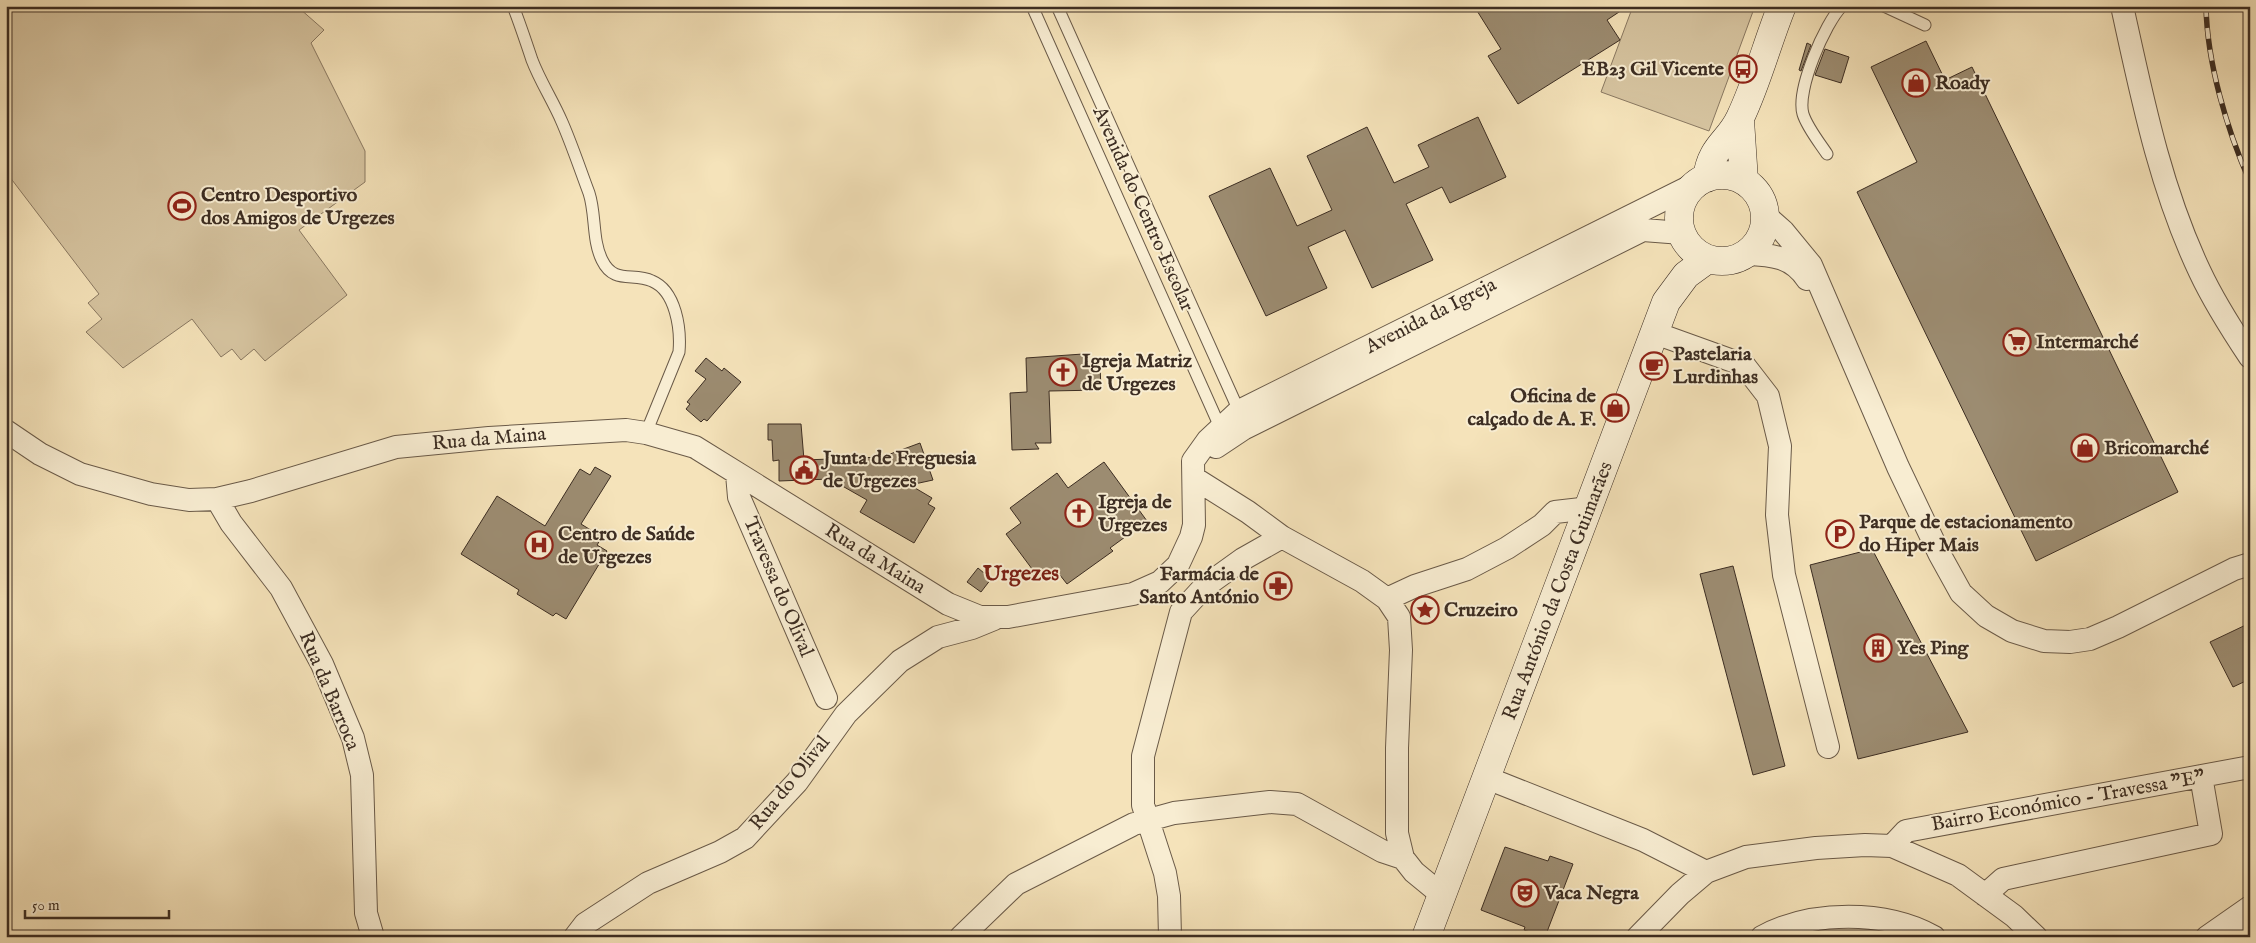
<svg xmlns="http://www.w3.org/2000/svg" width="2256" height="943" font-family="'IM FELL English',serif">
<style>
.green{fill:#d6c4a0;stroke:#897861}
.building{fill:#9c8c71;stroke:#3c2d22}
.lines{fill:none;stroke-linecap:round;stroke-linejoin:round}
.lane-casing{stroke:#6a5a48;stroke-width:13}
.street-casing{stroke:#6a5a48;stroke-width:24}
.secondary-casing{stroke:#3c2d22;stroke-width:29}
.lane{stroke:#f8edd2;stroke-width:11}
.street{stroke:#f8edd2;stroke-width:22}
.secondary{stroke:#f8edd2;stroke-width:28}
.rail-casing{stroke:#3c2d22;stroke-width:5.5}
.rail{stroke:#f8edd2;stroke-width:4;stroke-dasharray:11;stroke-linecap:butt}
.labels{text-anchor:middle;dominant-baseline:central;stroke-width:4;stroke-linejoin:round;paint-order:stroke}
.poi-label{font-size:20px;font-weight:bold;fill:#3c2d22;stroke:#f8edd2;text-anchor:start}
.street-label{font-size:20px;fill:#3c2d22;stroke:#f8edd2}
.quarter-label{font-size:22px;font-weight:bold;fill:#7a1f14;stroke:#f8edd2}
</style>
<rect width="100%" height="100%" fill="#f5e3ba"/>
<filter id="stains"><feTurbulence type="fractalNoise" baseFrequency=".004" numOctaves="4"/><feColorMatrix values="0 0 0 0 .2 0 0 0 0 .09 0 0 0 0 .02 0 0 0 .5 -.17"/></filter>
<radialGradient id="worn" r=".72"><stop offset=".6" stop-color="#630" stop-opacity="0"/><stop offset="1" stop-color="#630" stop-opacity=".3"/></radialGradient>
<!-- green -->
<path class="green" d="M6,6L299,8L324,30L311,43L365,151V182L299,230L347,295L265,361L254,349L241,360L232,349L221,357L192,319L123,368L86,332L102,319L88,303L99,294L6,172Z
M1633,6H1755L1709,131L1601,92Z"/>
<!-- building -->
<path class="building" d="M1474,6H1628L1607,20L1620,40L1518,104L1488,56L1501,49Z
M1926,41L1945,80L1972,67L2178,492L2036,561L1857,192L1917,162L1871,67Z
M1807,43L1811,45L1801,71L1799,70Z
M1825,49L1849,57L1841,83L1815,75Z
M1478,117L1506,177L1450,203L1442,187L1406,204L1433,260L1372,288L1345,230L1308,247L1327,288L1266,316L1209,196L1270,168L1297,226L1332,210L1307,156L1367,127L1394,183L1429,167L1418,145Z
M1083,354L1084,366L1100,365L1101,390L1049,391L1051,443H1035L1039,449L1012,450L1010,393L1027,392L1026,358Z
M706,358L722,371L724,368L741,382L707,421L704,419L701,422L686,409L690,404L687,402L706,379L695,371Z
M768,424H801L804,460L882,457L920,443L933,480L910,485L932,498L928,504L935,508L914,543L860,512L867,500L830,479L779,481V460L773,461L772,440H768Z
M1104,462L1147,521L1110,548L1113,551L1067,584L1056,570L1041,581L1006,534L1021,523L1010,508L1057,473L1068,488Z
M595,467L611,476L581,524L602,537L597,545L607,551L566,619L556,613L553,616L517,594L519,590L461,554L497,496L545,526L580,469L590,475Z
M1872,549L1968,732L1858,759L1810,565Z
M1733,566L1785,766L1753,775L1700,574Z
M978,568L991,579L981,592L967,582Z
M2250,623V679L2233,687L2210,642Z
M1505,847L1548,861L1550,856L1573,864L1545,937L1524,930L1525,927L1481,910Z"/>
<g class="lines">
<!-- lane casing -->
<g class="lane-casing">
<path id="lane" d="M513,6C520,24 526,42 532,60C540,81 553,101 562,122C572,145 580,169 589,193C596,214 592,240 602,260C614,285 633,272 652,281C676,291 681,329 679,352L646,433
M1032,6L1220,427
M1057,6L1239,411
M1884,6L1925,25
M1827,154C1819,142 1807,127 1803,114C1796,90 1825,23 1842,6"/>
</g>
<!-- street casing -->
<g class="street-casing">
<path id="street" d="M2122,6C2142,97 2160,188 2200,272C2214,302 2232,330 2250,357
M1766,216L1783,231L1811,265L1898,467L1940,555L1961,593L1986,616L2012,631L2044,641L2070,642L2090,639L2118,627L2234,569L2250,564
M1746,254C1772,255 1792,256 1807,279
M1655,333L1744,365L1768,396L1780,446L1777,515L1784,575L1828,747
M6,431L40,454L80,474L151,494L189,500L217,499L251,491L396,447L489,438L626,430L646,433L695,447L948,604L980,617H1008L1133,594L1160,582L1178,565L1191,537L1194,525L1193,461L1208,440L1239,411L1699,182
M1216,447L1243,429L1643,230L1682,233
M737,474L739,497L826,698
M1194,478L1248,512L1282,537L1362,581L1387,599L1399,617L1401,650L1397,748V833L1403,858L1414,872L1442,895
M217,499L231,523L281,588L322,664L353,738L362,775L366,913L373,937
M1387,599L1415,586L1467,569L1507,548L1542,525L1555,512L1590,508
M1487,778L1643,840L1706,872
M1892,846L1906,831L2250,767
M1985,895L2003,879L2211,834L2201,776
M2236,917L2245,937
M575,937L585,924L648,883L720,852L745,838L797,782L846,714L900,661L938,637L972,628L994,619
M961,937L1016,884L1134,824L1174,813L1270,802L1297,804L1382,851L1403,858
M1170,937L1169,896L1165,873L1143,805V756L1181,612L1204,587L1243,559L1282,537
M1638,937L1680,894L1706,872L1746,857L1816,848L1865,845L1892,846L1958,875L2014,916L2036,937
M1762,937C1811,910 1886,910 1934,937
M2207,937L2250,907"/>
</g>
<!-- secondary casing -->
<g class="secondary-casing">
<path id="secondary" d="M1740,120L1744,181
M1679 218a43 43 0 1 1 86 0a43 43 0 1 1-86 0Z
M1707,178C1711,146 1729,142 1740,118C1757,83 1767,43 1782,6
M1426,937L1666,302L1686,275L1708,259"/>
</g>
<!-- lane -->
<use href="#lane" class="lane"/>
<!-- street -->
<use href="#street" class="street"/>
<!-- secondary -->
<use href="#secondary" class="secondary"/>
<!-- rail casing -->
<g class="rail-casing">
<path id="rail" d="M2206,6C2207,63 2227,130 2250,182"/>
</g>
<!-- rail -->
<use href="#rail" class="rail"/>
</g>
<!-- icons -->
<defs>
<g id="bus-ring" transform="scale(1.4375)"><circle r="9.5" fill="#f8edd2" stroke="#8f2418" stroke-width="1.5"/><path d="M-5-6H5V4H4V6H2V4H-2V6H-4V4H-5ZM-3.5-4V0h7V-4ZM-3.5 1.2v1.5H-2V1.2ZM2 1.2v1.5H3.5V1.2Z" fill="#8f2418"/></g>
<g id="shop-ring" transform="scale(1.4375)"><circle r="9.5" fill="#f8edd2" stroke="#8f2418" stroke-width="1.5"/><path d="M-5-2.5h2.3a2.7 3.5 0 0 1 5.4 0H5L5.5 6h-11ZM-1.5-2.5h3a1.5 2.3 0 0 0-3 0Z" fill="#8f2418"/></g>
<g id="stadium-ring" transform="scale(1.4375)"><circle r="9.5" fill="#f8edd2" stroke="#8f2418" stroke-width="1.5"/><path d="M0-5a6.5 5 0 1 0 0 10a6.5 5 0 1 0 0-10ZM-3.5-1.8h7v3.6h-7Z" fill="#8f2418"/></g>
<g id="supermarket-ring" transform="scale(1.4375)"><circle r="9.5" fill="#f8edd2" stroke="#8f2418" stroke-width="1.5"/><path d="M-6-5.5h2.5l.6 2H6L4.5 2H-2.5L-4.4-4H-6ZM-1.5 3.2a1.3 1.3 0 1 0 .1 0ZM3 3.2a1.3 1.3 0 1 0 .1 0Z" fill="#8f2418"/></g>
<g id="cafe-ring" transform="scale(1.4375)"><circle r="9.5" fill="#f8edd2" stroke="#8f2418" stroke-width="1.5"/><path d="M-5.5-4.5H6V0H3Q3 3.5 0 3.5H-2.5Q-5.5 3.5-5.5 0ZM3-3.2v2h1.7v-2ZM-6 4.5H4V6H-6Z" fill="#8f2418"/></g>
<g id="church-ring" transform="scale(1.4375)"><circle r="9.5" fill="#f8edd2" stroke="#8f2418" stroke-width="1.5"/><path d="M-1.2-6h2.4v3.5h3.3v2.4h-3.3V6h-2.4V-.1h-3.3v-2.4h3.3Z" fill="#8f2418"/></g>
<g id="civic-ring" transform="scale(1.4375)"><circle r="9.5" fill="#f8edd2" stroke="#8f2418" stroke-width="1.5"/><path d="M-.6-6.5H3V-4.5H.6V-3L4-1V1h2V6H-6V1h2V-1L-.6-3ZM-1.2 2.5V6h2.4V2.5Z" fill="#8f2418"/></g>
<g id="parking-ring" transform="scale(1.4375)"><circle r="9.5" fill="#f8edd2" stroke="#8f2418" stroke-width="1.5"/><path d="M-3.5-5.5H1a3.5 3.5 0 0 1 0 7H-1V5.5H-3.5ZM-1-3.4V-.6H.8a1.4 1.4 0 0 0 0-2.8Z" fill="#8f2418"/></g>
<g id="hospital-ring" transform="scale(1.4375)"><circle r="9.5" fill="#f8edd2" stroke="#8f2418" stroke-width="1.5"/><path d="M-5-5h3v3.5h4V-5h3V5h-3V1.5h-4V5h-3Z" fill="#8f2418"/></g>
<g id="pharmacy-ring" transform="scale(1.4375)"><circle r="9.5" fill="#f8edd2" stroke="#8f2418" stroke-width="1.5"/><path d="M-2-6h4v4h4v4h-4v4h-4v-4h-4v-4h4Z" fill="#8f2418"/></g>
<g id="sight-ring" transform="scale(1.4375)"><circle r="9.5" fill="#f8edd2" stroke="#8f2418" stroke-width="1.5"/><path d="M0-6L1.8-2.2L6-1.7L2.9 1.2L3.7 5.4L0 3.3L-3.7 5.4L-2.9 1.2L-6-1.7L-1.8-2.2Z" fill="#8f2418"/></g>
<g id="building-ring" transform="scale(1.4375)"><circle r="9.5" fill="#f8edd2" stroke="#8f2418" stroke-width="1.5"/><path d="M-4-6H4V6H1V3H-1V6H-4ZM-2.5-4.3h1.7v1.8h-1.7ZM.8-4.3h1.7v1.8H.8ZM-2.5-1h1.7V.8h-1.7ZM.8-1h1.7V.8H.8Z" fill="#8f2418"/></g>
<g id="theatre-ring" transform="scale(1.4375)"><circle r="9.5" fill="#f8edd2" stroke="#8f2418" stroke-width="1.5"/><path d="M-5-5.5Q0-4 5-5.5V0Q5 5 0 6Q-5 5-5 0ZM-3.3-2.5H-1v1.5H-3.3ZM1-2.5H3.3v1.5H1ZM-2.8 1Q0 5.5 2.8 1Z" fill="#8f2418"/></g>
</defs>
<g fill-rule="evenodd">
<use href="#bus-ring" x="1743" y="69"/>
<use href="#shop-ring" x="1916" y="83"/>
<use href="#stadium-ring" x="182" y="206"/>
<use href="#supermarket-ring" x="2017" y="342"/>
<use href="#cafe-ring" x="1654" y="366"/>
<use href="#church-ring" x="1063" y="372"/>
<use href="#shop-ring" x="1615" y="408"/>
<use href="#shop-ring" x="2085" y="448"/>
<use href="#civic-ring" x="804" y="470"/>
<use href="#church-ring" x="1079" y="513"/>
<use href="#parking-ring" x="1840" y="534"/>
<use href="#hospital-ring" x="539" y="545"/>
<use href="#pharmacy-ring" x="1278" y="586"/>
<use href="#sight-ring" x="1425" y="610"/>
<use href="#building-ring" x="1878" y="648"/>
<use href="#theatre-ring" x="1525" y="893"/>
</g>
<g class="labels">
<!-- poi labels -->
<g class="poi-label">
<text x="1724" y="69" text-anchor="end">EB23 Gil Vicente</text>
<text x="1935" y="83">Roady</text>
<text x="201" y="195">Centro Desportivo<tspan x="201" dy="23">dos Amigos de Urgezes</tspan></text>
<text x="2036" y="342">Intermarché</text>
<text x="1673" y="354">Pastelaria<tspan x="1673" dy="23">Lurdinhas</tspan></text>
<text x="1082" y="361">Igreja Matriz<tspan x="1082" dy="23">de Urgezes</tspan></text>
<text x="1596" y="396" text-anchor="end">Oficina de<tspan x="1596" dy="23">calçado de A. F.</tspan></text>
<text x="2104" y="448">Bricomarché</text>
<text x="823" y="458">Junta de Freguesia<tspan x="823" dy="23">de Urgezes</tspan></text>
<text x="1098" y="502">Igreja de<tspan x="1098" dy="23">Urgezes</tspan></text>
<text x="1859" y="522">Parque de estacionamento<tspan x="1859" dy="23">do Hiper Mais</tspan></text>
<text x="558" y="534">Centro de Saúde<tspan x="558" dy="23">de Urgezes</tspan></text>
<text x="1259" y="574" text-anchor="end">Farmácia de<tspan x="1259" dy="23">Santo António</tspan></text>
<text x="1444" y="610">Cruzeiro</text>
<text x="1897" y="648">Yes Ping</text>
<text x="1544" y="893">Vaca Negra</text>
</g>
<!-- street labels -->
<g class="street-label">
<text transform="translate(1143 209) rotate(66)">Avenida do Centro Escolar</text>
<text transform="translate(1431 316) rotate(-27)">Avenida da Igreja</text>
<text transform="translate(489 439) rotate(-5)">Rua da Maina</text>
<text transform="translate(875 559) rotate(32)">Rua da Maina</text>
<text transform="translate(778 587) rotate(67)">Travessa do Olival</text>
<text transform="translate(1558 591) rotate(-69)">Rua António da Costa Guimarães</text>
<text transform="translate(329 691) rotate(67)">Rua da Barroca</text>
<text transform="translate(790 783) rotate(-51)">Rua do Olival</text>
<text transform="translate(2068 801) rotate(-10)">Bairro Económico - Travessa "E"</text>
</g>
<!-- quarter labels -->
<g class="quarter-label">
<text x="1021" y="574">Urgezes</text>
</g>
</g>
<!-- margin -->
<rect width="2256" height="943" fill="none" stroke="#f5e3ba" stroke-width="25"/>
<rect x="8" y="8" width="2241" height="928" fill="none" stroke="#3c2d22" stroke-width="2.5"/>
<rect x="12" y="12" width="2231" height="918" fill="none" stroke="#3c2d22"/>
<!-- scale -->
<path d="M25 910v8h144v-8" fill="none" stroke="#3c2d22" stroke-width="2.5"/>
<text x="32" y="910" font-size="15" fill="#3c2d22" stroke="#f8edd2" stroke-width="4" paint-order="stroke">50 m</text>
<rect width="100%" height="100%" filter="url(#stains)"/>
<rect width="100%" height="100%" fill="url(#worn)"/>
</svg>
